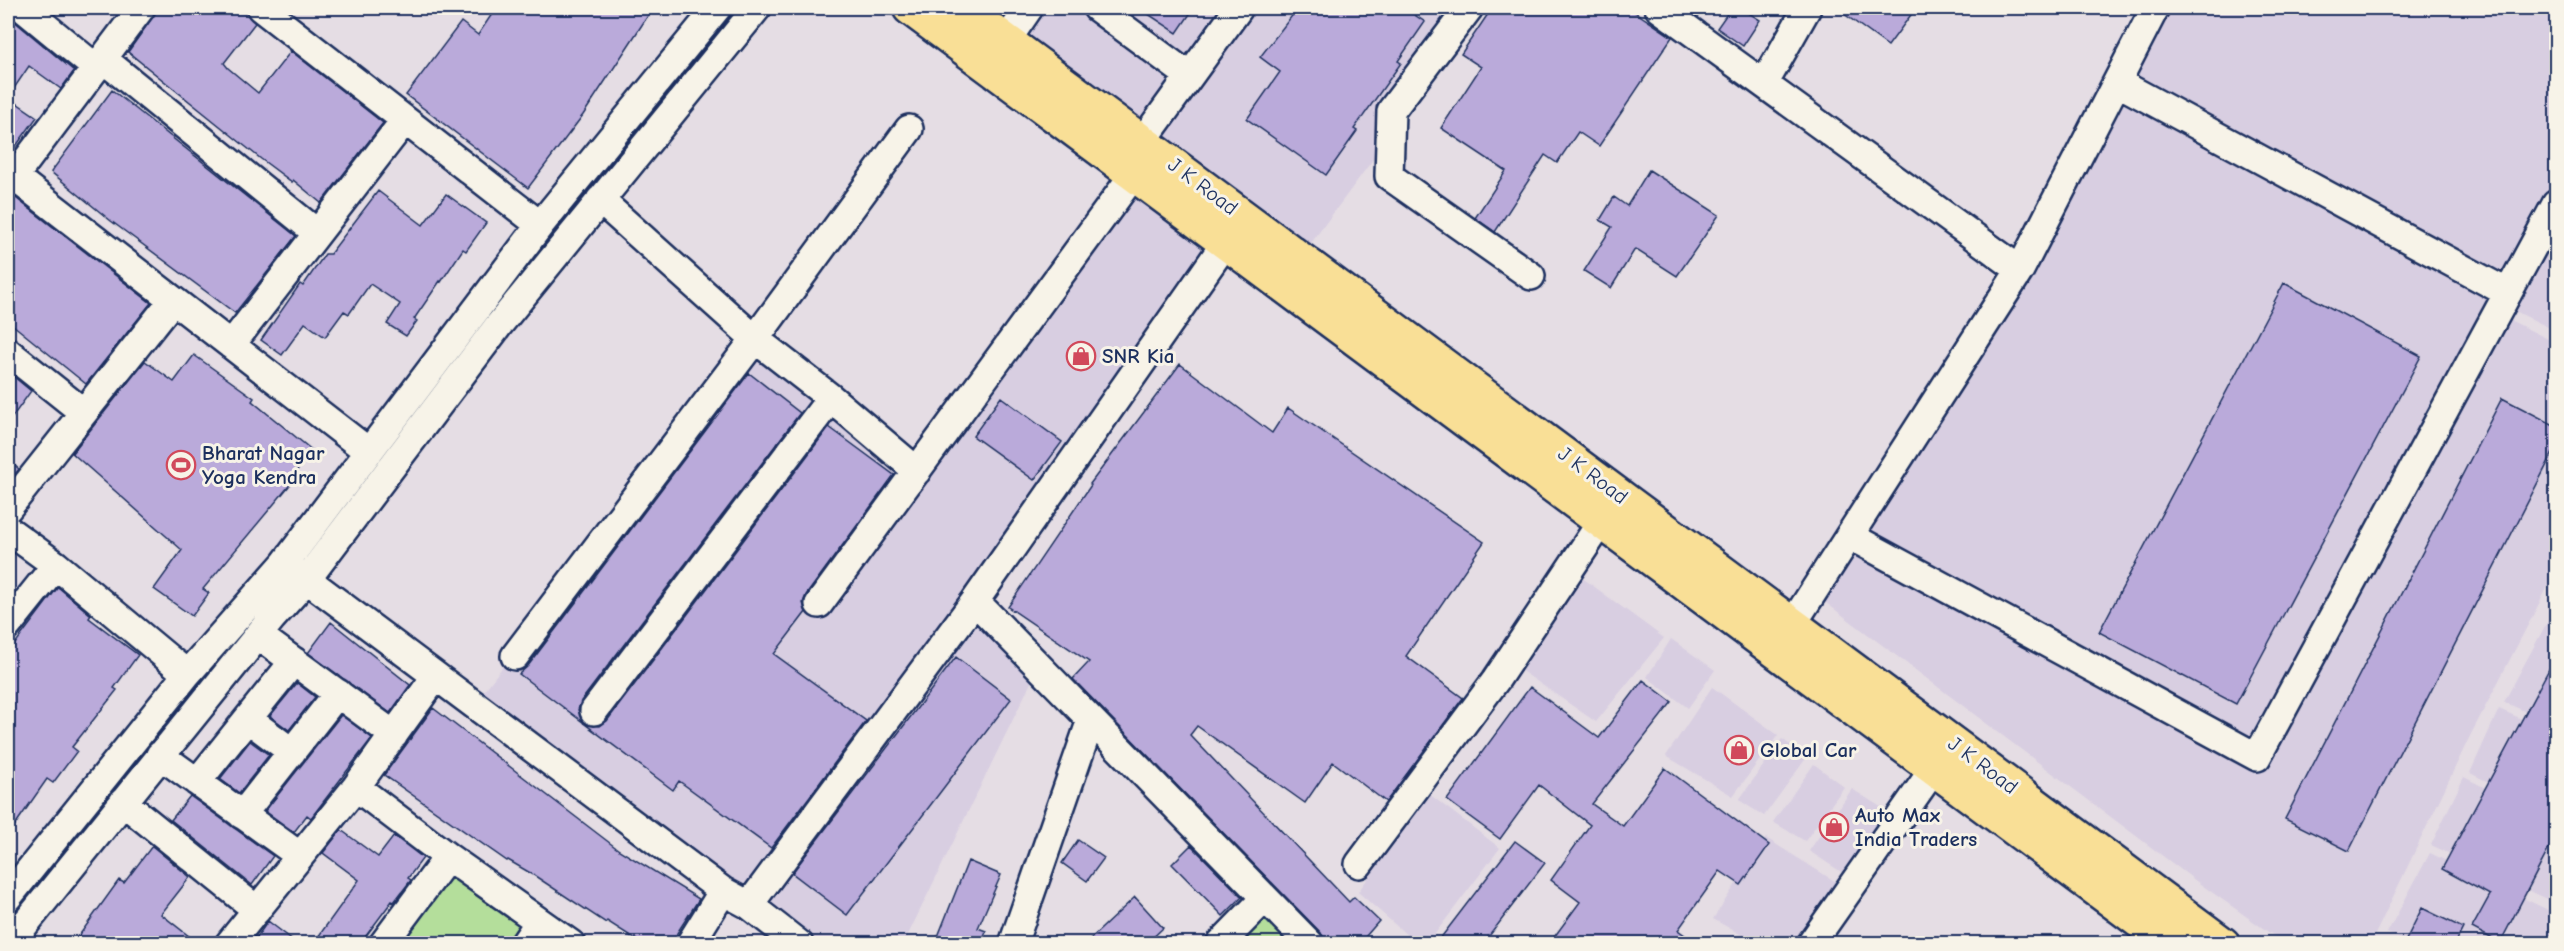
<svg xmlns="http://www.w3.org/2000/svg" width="2564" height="951" font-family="'Comic Neue',sans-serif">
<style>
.built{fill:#d8cee1}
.green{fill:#b4de9b;stroke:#68867c;stroke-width:1.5}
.building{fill:#baaada;stroke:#1b2f5e;stroke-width:1.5}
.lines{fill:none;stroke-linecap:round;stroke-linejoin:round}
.minor-casing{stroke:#1b2f5e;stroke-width:32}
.major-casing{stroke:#1b2f5e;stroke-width:38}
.minor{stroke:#f7f3e8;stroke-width:27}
.major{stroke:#f9df96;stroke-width:33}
.labels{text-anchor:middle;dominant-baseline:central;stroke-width:6;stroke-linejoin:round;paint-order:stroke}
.street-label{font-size:21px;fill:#1b2f5e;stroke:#f7f3e8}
.poi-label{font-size:21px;font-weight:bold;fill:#1b2f5e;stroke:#f7f3e8;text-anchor:start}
</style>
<rect width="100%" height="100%" fill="#e5dde4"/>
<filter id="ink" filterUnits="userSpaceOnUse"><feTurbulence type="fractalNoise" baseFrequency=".0167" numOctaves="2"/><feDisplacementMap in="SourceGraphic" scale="12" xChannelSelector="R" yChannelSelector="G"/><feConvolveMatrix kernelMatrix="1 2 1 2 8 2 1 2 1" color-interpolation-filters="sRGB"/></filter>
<g filter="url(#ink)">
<!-- built -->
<path class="built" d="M1029,8H1231L1144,124L1007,40Z
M1239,8H1485L1300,258L1143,141Z
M2155,8H2556V232L2506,318L2556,343V571L2470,736L2371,943H2284L2196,881L1813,593L1850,536Z
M1124,167L1226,242L975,601L1039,666L904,943H799L474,704L755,339L911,466Z
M2556,234V331L2515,311Z
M1577,574L1664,638L1596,722L1516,667Z
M2551,615L2556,618V725L2504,702Z
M1671,639L1715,670L1688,708L1647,677Z
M1712,687L1778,735L1733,796L1666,756Z
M2499,709L2556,734V815L2470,773Z
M1782,739L1807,757L1764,816L1739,800Z
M1814,764L1844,787L1805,841L1773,822Z
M2464,777L2556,824V903L2431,845Z
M1852,789L1887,811L1843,873L1809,851Z
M1429,794L1500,848L1428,943H1416L1358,892Z
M1766,838L1836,882L1795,943H1756L1713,919Z
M2430,853L2556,914V943H2410L2387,933Z"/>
<!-- green -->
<path class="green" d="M450,867L529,923L514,943L393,944Z
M1265,904L1304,944H1227Z"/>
<!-- building -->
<path class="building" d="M159,8H244L255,23L224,63L228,68L258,93L291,51L383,123L321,203L293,180L292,182L261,159L128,52Z
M496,8H653L583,115L528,188L406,95L461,22L478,35Z
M1139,8H1194L1177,33Z
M1298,8H1404L1425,22L1398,61L1401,63L1354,129L1357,131L1326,175L1247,119L1280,72L1260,57Z
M1492,8H1629L1672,37L1599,146L1578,132L1557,163L1545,155L1495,232L1475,218L1506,171L1441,128L1481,67L1461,54Z
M1731,8H1741L1760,20L1743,46L1717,28Z
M1836,8H1916L1888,46Z
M8,12L13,20L74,71L61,89L29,66L8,97L37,117L8,157Z
M112,90L296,236L235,313L111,221L51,172Z
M1649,170L1719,215L1677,276L1635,249L1611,288L1584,271L1612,227L1600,220L1614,197L1627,206Z
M378,191L423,225L446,194L486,223L466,251L463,249L441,282L440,281L414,319L417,321L406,336L387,324L400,304L370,284L349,314L344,311L325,337L305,323L282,355L261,340L300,284L303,286L325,254H330Z
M8,192L151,303L86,384L8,321Z
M2284,283L2421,356L2236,704L2099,632Z
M194,355L254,398L252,401L313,451L291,477L294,480L203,589L209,593L192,616L154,589L182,550L72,453L145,361L174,382Z
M1180,364L1272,433L1288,408L1484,542L1406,656L1463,698L1386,802L1333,762L1305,803L1197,726L1190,735L1349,902L1354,897L1379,921L1359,944H1325L1321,933L1073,679L1089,662L1008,607L1091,485L1090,484Z
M8,372L31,391L8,423Z
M749,373L800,413L581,701L578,710L584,723L519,674L528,666Z
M1001,397L1062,442L1034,480L973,436Z
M2502,398L2556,426V447L2349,851L2285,819Z
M829,427L894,475L806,595L803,603L806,612L774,654L866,721L771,848L679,781L673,790L585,724L600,726L607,721Z
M8,460L19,469L8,483Z
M58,587L91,615L89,618L138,655L114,688L117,690L72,747L77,751L53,783L47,779L8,835V653Z
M331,622L410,685L390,713L308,653Z
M2556,656V835L2500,943L2472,928L2490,895L2442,869Z
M956,657L1011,699L847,915L792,873Z
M1643,680L1672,702L1592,804L1623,826L1665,768L1769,845L1741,885L1720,871L1678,930L1697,944H1549L1580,902L1551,880L1590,825L1539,785L1500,839L1447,800L1530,687L1599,738Z
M297,683L315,697L289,730L270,716Z
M433,708L619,850L699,899L677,933L674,944H643L607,921L606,923L532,874L508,860L507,861L384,775Z
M341,715L372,738L311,818L307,815L294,832L265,811Z
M250,741L269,755L239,793L220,779Z
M190,796L273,856L252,885L171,820Z
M341,830L378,857L394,836L423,858L408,878L411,880L394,902L392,901L360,944H313L359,880L323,853Z
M1078,840L1104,858L1087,881L1062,863Z
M1515,841L1545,863L1483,944H1436Z
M1191,845L1242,897L1223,916L1172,864Z
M152,846L190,877L161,914L199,944H73L119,880L124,883Z
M968,861L1001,875L978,928L986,931L981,944H935Z
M1135,897L1163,928L1146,944H1085Z
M2422,908L2463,928L2455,944H2404Z
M268,921L298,944H252Z"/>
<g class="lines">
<!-- minor casing -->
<g class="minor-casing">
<path id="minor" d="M23,8L96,68
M261,8L540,225
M1097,8L1189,76
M1469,8L1391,111L1389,176L1531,276
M1659,8L2020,270
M1007,40L1029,8
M103,59L317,233
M2117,82L2508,293
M1764,84L1807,8
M1131,157L1239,8
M8,172L369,452
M14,177L141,8
M600,200L755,339L831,398L917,471
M231,345L405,120
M8,352L83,412
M8,508L173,300
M8,530L56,565L187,674
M1850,536L2257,757L2556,204
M293,569L723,891L749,905L799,944
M975,601L1310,944
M819,604L1134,174
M8,625L56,565
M258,635L394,735
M1781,642L2020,270L2155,8
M515,656L755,339L909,129
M594,711L831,398
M248,719L292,752
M160,755L300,856
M197,782L294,661
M356,787L448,857L571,944
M123,802L257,910
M242,815L338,693
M1359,864L1496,680L1602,521
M8,897L187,674L285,563L540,225L717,8
M749,905L975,601L1226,242
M9,944L272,618L307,579L498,326L757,8
M229,944L356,787L436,676
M383,944L448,857
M524,944L539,922
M690,944L723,891
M1013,944L1091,720
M1220,944L1265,898
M1811,944L1945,753"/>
</g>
<!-- major casing -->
<g class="major-casing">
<path id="major" d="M910,8L2170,944
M962,8L2223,944"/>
</g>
<!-- minor -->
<use href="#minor" class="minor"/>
<!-- major -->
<use href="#major" class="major"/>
</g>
</g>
<!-- icons -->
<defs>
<g id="shop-ring" transform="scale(1.5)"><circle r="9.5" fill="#f7f3e8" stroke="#d1495b" stroke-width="1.5"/><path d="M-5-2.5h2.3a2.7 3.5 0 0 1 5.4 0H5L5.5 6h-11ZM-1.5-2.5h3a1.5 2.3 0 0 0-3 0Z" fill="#d1495b"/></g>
<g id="stadium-ring" transform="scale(1.5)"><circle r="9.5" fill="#f7f3e8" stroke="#d1495b" stroke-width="1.5"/><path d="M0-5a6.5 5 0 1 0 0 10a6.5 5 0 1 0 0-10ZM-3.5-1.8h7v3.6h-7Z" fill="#d1495b"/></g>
</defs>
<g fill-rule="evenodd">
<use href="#shop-ring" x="1081" y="356"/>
<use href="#stadium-ring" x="181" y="465"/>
<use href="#shop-ring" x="1739" y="750"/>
<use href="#shop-ring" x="1834" y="827"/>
</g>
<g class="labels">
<!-- street labels -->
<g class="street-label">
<text transform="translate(1203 186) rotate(37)">J K Road</text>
<text transform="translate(1593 475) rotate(37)">J K Road</text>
<text transform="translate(1983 765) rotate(37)">J K Road</text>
</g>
<!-- poi labels -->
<g class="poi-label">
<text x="1102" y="356">SNR Kia</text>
<text x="202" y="453">Bharat Nagar<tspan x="202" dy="24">Yoga Kendra</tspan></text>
<text x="1760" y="750">Global Car</text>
<text x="1855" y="815">Auto Max<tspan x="1855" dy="24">India Traders</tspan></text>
</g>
</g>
<!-- margin -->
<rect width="2564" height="951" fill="none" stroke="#f7f3e8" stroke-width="30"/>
<rect x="15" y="15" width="2534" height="921" fill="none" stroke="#1b2f5e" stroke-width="2" filter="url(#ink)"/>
</svg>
